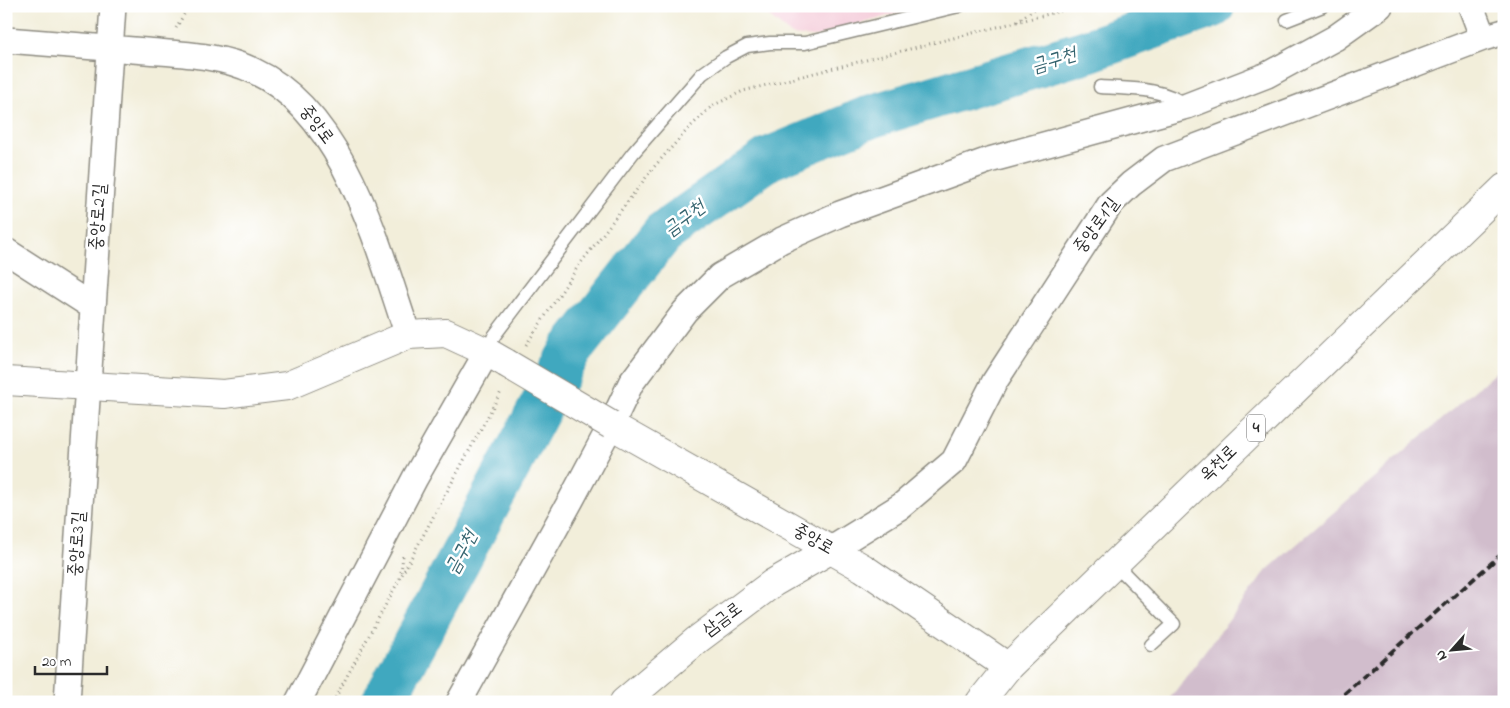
<svg xmlns="http://www.w3.org/2000/svg" width="1510" height="708" font-family="'Indie Flower','Poor Story',sans-serif">
<style>
.built{fill:#f5cfdc}
.industrial{fill:#d1bdcc}
.lines{fill:none;stroke-linecap:round;stroke-linejoin:round}
.river{stroke:#3fa8bf;stroke-width:44}
.service-casing{stroke:#8e8c82;stroke-width:15}
.minor-casing{stroke:#8e8c82;stroke-width:28}
.tertiary-casing{stroke:#8e8c82;stroke-width:30}
.secondary-casing{stroke:#8e8c82;stroke-width:30}
.primary-casing{stroke:#8e8c82;stroke-width:30}
.path{stroke:#8e8c82;stroke-width:3;stroke-dasharray:1 4;stroke-linecap:butt}
.service{stroke:#fff;stroke-width:12}
.minor{stroke:#fff;stroke-width:25}
.tertiary{stroke:#fff;stroke-width:28}
.secondary{stroke:#fff;stroke-width:28}
.primary{stroke:#fff;stroke-width:28}
.rail{stroke:#2b2b2b;stroke-width:4;stroke-dasharray:8 4;stroke-linecap:butt}
.secondary-bridge-casing{stroke:#8e8c82;stroke-width:30;stroke-linecap:butt}
.secondary-bridge{stroke:#fff;stroke-width:28}
.labels{text-anchor:middle;dominant-baseline:central;stroke-width:5;stroke-linejoin:round;paint-order:stroke}
.shield{fill:#fff;stroke:#6b6b6b;stroke-width:1}
.shield-label{font-size:16px;font-weight:bold;fill:#2b2b2b}
.street-label{font-size:18px;fill:#2b2b2b;stroke:#fff}
.water-label{font-size:19px;font-style:italic;fill:#34636e;stroke:#fff}
</style>
<rect width="100%" height="100%" fill="#fff"/>
<filter id="ink" filterUnits="userSpaceOnUse"><feTurbulence type="fractalNoise" baseFrequency=".02" numOctaves="2"/><feDisplacementMap in="SourceGraphic" scale="10" xChannelSelector="R" yChannelSelector="G"/><feConvolveMatrix kernelMatrix="1 2 1 2 8 2 1 2 1" color-interpolation-filters="sRGB"/></filter>
<filter id="wash" filterUnits="userSpaceOnUse"><feTurbulence type="fractalNoise" baseFrequency=".0096" numOctaves="4" result="noise"/><feDisplacementMap in="SourceGraphic" scale="20" xChannelSelector="R" yChannelSelector="G"/><feGaussianBlur stdDeviation="1.12" result="paint"/><feColorMatrix in="noise" values="0 0 0 0 0 0 0 0 0 0 0 0 0 0 0 0 0 1.4 0 .05"/><feComposite in="paint" operator="in"/></filter>
<g filter="url(#wash)">
<rect width="100%" height="100%" fill="#f2eeda"/>
<!-- built -->
<path class="built" d="M756,6H924L813,37L792,35Z"/>
<!-- industrial -->
<path class="industrial" d="M1504,365V702H1167L1267,570Z"/>
<g class="lines">
<!-- river -->
<path class="river" d="M383,702L571,350L663,233L768,159L872,116L1087,51L1213,6"/>
</g>
</g>
<g filter="url(#ink)">
<g class="lines">
<!-- service casing -->
<g class="service-casing">
<path id="service" d="M1287,20L1323,6
M1100,87C1130,89 1162,87 1187,106
M487,352L494,336L633,153L702,74L726,57L747,46L770,43H805L959,6
M1115,564L1174,624L1151,645"/>
</g>
<!-- minor casing -->
<g class="minor-casing">
<path id="minor" d="M1471,6L1483,38
M6,40C53,44 100,47 146,51C181,54 221,55 254,71C345,113 378,248 408,335
M6,251L93,307
M830,550L901,506L954,461L995,381L1111,203L1131,184L1164,159L1483,38L1504,32
M67,702L113,6
M298,702L415,478L487,352
M459,702L571,500L611,425L631,383L685,311L720,276L782,240L840,214L989,160L1187,106L1267,75L1335,38L1380,6"/>
</g>
<!-- tertiary casing -->
<g class="tertiary-casing">
<path id="tertiary" d="M624,702L697,640L773,583L830,550"/>
</g>
<!-- secondary casing -->
<g class="secondary-casing">
<path id="secondary" d="M6,381L224,394L287,386L408,335L446,333L487,352L506,363
M611,425L863,568L1008,667"/>
</g>
<!-- primary casing -->
<g class="primary-casing">
<path id="primary" d="M980,702L1008,667L1504,188"/>
</g>
<!-- path -->
<path class="path" d="M1017,21L1039,6
M176,28L189,6
M526,345L577,268L654,167L688,129L712,106L743,91L1080,6
M401,572L403,556
M333,702L502,390"/>
<!-- service -->
<use href="#service" class="service"/>
<!-- minor -->
<use href="#minor" class="minor"/>
<!-- tertiary -->
<use href="#tertiary" class="tertiary"/>
<!-- secondary -->
<use href="#secondary" class="secondary"/>
<!-- primary -->
<use href="#primary" class="primary"/>
<!-- rail -->
<path class="rail" d="M1335,702L1504,552
M1497,702L1504,696"/>
<!-- secondary-bridge casing -->
<g class="secondary-bridge-casing">
<path id="secondary-bridge" d="M506,363L611,425"/>
</g>
<!-- secondary-bridge -->
<use href="#secondary-bridge" class="secondary-bridge"/>
</g>
</g>
<g class="labels">
<!-- shield labels -->
<rect class="shield" x="1247" y="414.5" width="18" height="27" rx="4"/>
<g class="shield-label">
<text x="1256" y="428">4</text>
</g>
<!-- street labels -->
<g class="street-label">
<text transform="translate(316 125) rotate(53)">중앙로</text>
<text transform="translate(99 217) rotate(-86)">중앙로2길</text>
<text transform="translate(1097 226) rotate(-54)">중앙로1길</text>
<text transform="translate(1219 464) rotate(-44)">옥천로</text>
<text transform="translate(813 540) rotate(30)">중앙로</text>
<text transform="translate(78 544) rotate(-86)">중앙로3길</text>
<text transform="translate(723 620) rotate(-37)">삼금로</text>
</g>
<!-- water labels -->
<g class="water-label">
<text transform="translate(1054 61) rotate(-17)">금구천</text>
<text transform="translate(685 219) rotate(-37)">금구천</text>
<text transform="translate(462 553) rotate(-62)">금구천</text>
</g>
</g>
<!-- margin -->
<rect width="1510" height="708" fill="none" stroke="#fff" stroke-width="25"/>
<!-- north arrow -->
<g transform="translate(1452 650) rotate(243)" stroke="#ffffff" stroke-width="4" paint-order="stroke">
<path d="M0-4L9 19L0 12L-9 19Z" fill="#2b2b2b"/>
<text y="-8" font-size="14" font-weight="bold" text-anchor="middle" fill="#2b2b2b">N</text>
</g>
<!-- scale -->
<path d="M35 666v8h72v-8" fill="none" stroke="#2b2b2b" stroke-width="2.5"/>
<text x="42" y="666" font-size="15" fill="#2b2b2b" stroke="#ffffff" stroke-width="4" paint-order="stroke">20 m</text>
</svg>
